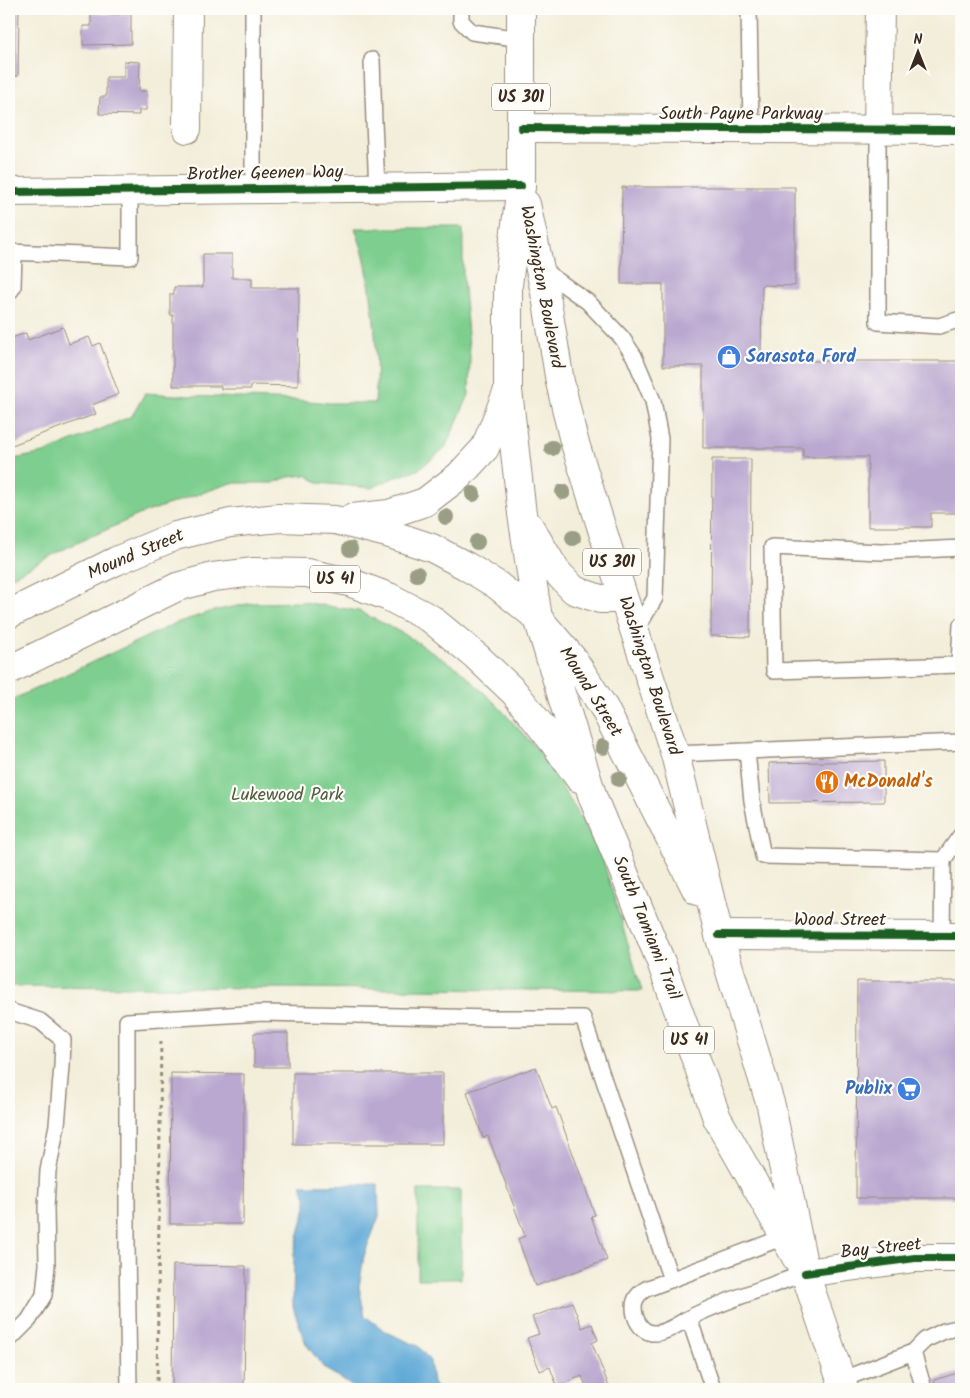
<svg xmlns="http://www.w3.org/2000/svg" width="970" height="1398" font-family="Kalam,sans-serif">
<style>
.green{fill:#7ecf8f;stroke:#5c7c56}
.water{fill:#5ea9d7;stroke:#4c6a7a}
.building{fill:#bba8d0}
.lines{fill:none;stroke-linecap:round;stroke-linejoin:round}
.lane-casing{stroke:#978c7c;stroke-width:18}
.street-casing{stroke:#978c7c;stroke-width:30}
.primary-casing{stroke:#978c7c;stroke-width:30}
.path{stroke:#978c7c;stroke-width:3;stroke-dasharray:4 4;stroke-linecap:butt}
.lane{stroke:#fff;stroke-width:15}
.street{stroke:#fff;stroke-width:28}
.primary{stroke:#fff;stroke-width:28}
.cycleway-casing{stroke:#fdfcf7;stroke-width:11}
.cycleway{stroke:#1b5e20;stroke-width:8}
.tree{fill:#999e85}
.labels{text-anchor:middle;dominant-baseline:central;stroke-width:4.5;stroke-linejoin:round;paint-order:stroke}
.shield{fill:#fdfcf7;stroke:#75695f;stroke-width:1}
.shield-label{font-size:16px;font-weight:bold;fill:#3b2a1e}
.street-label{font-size:18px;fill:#3b2a1e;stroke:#fdfcf7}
.shop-label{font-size:18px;font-weight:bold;fill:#366cbe;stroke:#fdfcf7;text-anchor:start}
.food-label{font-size:18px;font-weight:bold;fill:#c56008;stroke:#fdfcf7;text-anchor:start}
.park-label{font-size:18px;fill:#4f5c40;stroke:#fdfcf7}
</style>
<rect width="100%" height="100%" fill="#fdfcf7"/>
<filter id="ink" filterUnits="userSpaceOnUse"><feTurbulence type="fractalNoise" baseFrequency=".02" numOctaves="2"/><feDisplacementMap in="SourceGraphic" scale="10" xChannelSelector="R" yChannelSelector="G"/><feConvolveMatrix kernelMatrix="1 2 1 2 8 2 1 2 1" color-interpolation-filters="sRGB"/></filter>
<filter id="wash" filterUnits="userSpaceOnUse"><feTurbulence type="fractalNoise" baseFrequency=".0096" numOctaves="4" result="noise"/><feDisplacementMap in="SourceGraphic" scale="20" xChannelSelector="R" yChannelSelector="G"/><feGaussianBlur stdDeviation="1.12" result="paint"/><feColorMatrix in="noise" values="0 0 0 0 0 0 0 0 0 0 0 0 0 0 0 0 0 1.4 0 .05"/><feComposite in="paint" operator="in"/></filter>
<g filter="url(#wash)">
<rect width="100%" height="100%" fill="#f3eeda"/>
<!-- green -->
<path class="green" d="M355,228H463V278L470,357L469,395L445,448L418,470L393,478L372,488L319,483L306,475L288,477L273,483H231L141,514L64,549L9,578V460L44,453L132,416L145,393L190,396L298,400L329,403H375C379,359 374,308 366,265C364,253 359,240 355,228Z
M303,602L359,611L406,635L459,669L497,705L538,750L575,808L602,857L642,991L9,986V701L176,623L213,611L252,603Z
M418,1190H461V1279H418Z"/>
<!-- water -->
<path class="water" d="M378,1184L379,1216L364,1256L359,1287L365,1316L388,1333L418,1346L430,1361L433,1383L437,1389H356L323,1367L306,1344L293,1307L294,1252L306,1207V1197L301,1185Z"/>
<g id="blocks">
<!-- building -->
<path class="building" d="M9,9H19L18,76H9Z
M91,14H131V44L83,45V26H91Z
M124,61L140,62L139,91H147L146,110H139V115L99,114L100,97H106V77H124Z
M622,187H795V286L762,285L761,354H795V361H961V513H931V527H868V457H803V448H703V366H663V284H621Z
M203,254H232V278H252V288H299L298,386L251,385V389H221V386H173V315H170V294H174V287H203Z
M63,327L69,344L89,337L93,346L100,343L119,394L92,405L96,414L12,445L9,436V339L26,333L28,340Z
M712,459H751L750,637L711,636Z
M884,761V802L770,803L769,763Z
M857,981H961V1198H856Z
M254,1033H288V1067H254Z
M536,1067L552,1109L556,1107L595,1215L591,1216L607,1260L535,1286L518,1239L525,1236L488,1136L483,1138L467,1092Z
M171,1073L244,1074L243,1224H170Z
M293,1073H443V1144H293Z
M173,1265L246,1266L244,1389H172Z
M572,1302L582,1328L592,1324L598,1340L592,1343L610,1389H587L582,1376L557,1386L550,1367L540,1371L527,1338L539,1334L532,1317Z
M961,1372V1389H937L934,1380Z"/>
</g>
</g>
<g filter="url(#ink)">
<use href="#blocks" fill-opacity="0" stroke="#978c7c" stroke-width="1"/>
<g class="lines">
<!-- lane casing -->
<g class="lane-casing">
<path id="lane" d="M253,9V189
M461,9V21L472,32L521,39
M749,9L751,129
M372,60L374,122L377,188
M878,130V322L939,326L961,319
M9,252L130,257V191
M540,268L588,302L622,338L634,356L653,401L660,439L655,598L635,632
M9,293L13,287L14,253
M961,548L881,552L772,547L774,671L959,665L961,625
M747,751L752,801L763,856L943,860L961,835
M675,754L961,742
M942,936L943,860
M9,1011L40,1021L63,1040L62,1066L57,1125L48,1171L46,1208L47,1265L44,1295L29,1320L9,1340
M784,1237L646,1289C639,1293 634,1298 634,1307C634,1318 640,1331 652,1333C664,1334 677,1325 687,1319C724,1300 766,1288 805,1273
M689,1318L713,1389
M913,1352L924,1389
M841,1380L913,1352L925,1340L944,1331L961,1327
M129,1389L127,1245V1021L263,1013L492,1018H583L671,1280"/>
</g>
<!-- street casing -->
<g class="street-casing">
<path id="street" d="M521,128L961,130
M187,129L188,9
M878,130L880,9
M9,192L521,186
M719,935L961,936
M805,1273L915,1258H961"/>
</g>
<!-- primary casing -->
<g class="primary-casing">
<path id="primary" d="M521,9V186L508,285V390L522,514L538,618L593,798L661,962L717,1118L805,1273
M526,204L547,302L560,382L573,437L624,599L675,754L719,935L771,1106L805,1273L844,1389
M352,518L389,514L425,502L459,476L485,448L507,393
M529,526L556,571L574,590L600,599H624
M9,614L116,561L175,536L230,523L279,518L335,520L387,533L432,548L466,566L497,585L538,618L573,659L604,708L697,891
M9,670L177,587L213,577L254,572L307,573L349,582L389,597L431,619L476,656L514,692L552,740L579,778"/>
</g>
<!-- path -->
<path class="path" d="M157,1389L161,1037"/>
<!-- lane -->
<use href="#lane" class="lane"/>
<!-- street -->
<use href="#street" class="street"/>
<!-- primary -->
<use href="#primary" class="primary"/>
<!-- cycleway casing -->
<g class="cycleway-casing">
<path id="cycleway" d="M521,128L961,130
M9,192L521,186
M719,935L961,936
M805,1273L915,1258H961"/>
</g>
<!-- cycleway -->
<use href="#cycleway" class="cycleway"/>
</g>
<!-- trees -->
<g class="tree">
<circle cx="552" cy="448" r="8"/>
<circle cx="563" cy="492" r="8"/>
<circle cx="473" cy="494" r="8"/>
<circle cx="446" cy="517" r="8"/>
<circle cx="573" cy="538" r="8"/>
<circle cx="477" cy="542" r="8"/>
<circle cx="350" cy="549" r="8"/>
<circle cx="417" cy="574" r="8"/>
<circle cx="603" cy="747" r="8"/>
<circle cx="619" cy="779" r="8"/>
</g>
</g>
<!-- icons -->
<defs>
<g id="shop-disc" transform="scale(1.25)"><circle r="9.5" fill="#3f7fe0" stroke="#fdfcf7"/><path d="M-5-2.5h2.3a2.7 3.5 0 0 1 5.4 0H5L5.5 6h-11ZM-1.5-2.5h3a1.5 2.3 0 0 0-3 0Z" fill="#fff"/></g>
<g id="restaurant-disc" transform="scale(1.25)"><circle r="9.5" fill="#e8710a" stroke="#fdfcf7"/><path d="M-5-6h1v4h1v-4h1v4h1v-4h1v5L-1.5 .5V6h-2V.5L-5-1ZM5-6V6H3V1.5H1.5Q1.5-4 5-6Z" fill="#fff"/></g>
<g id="supermarket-disc" transform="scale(1.25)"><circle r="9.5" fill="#3f7fe0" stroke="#fdfcf7"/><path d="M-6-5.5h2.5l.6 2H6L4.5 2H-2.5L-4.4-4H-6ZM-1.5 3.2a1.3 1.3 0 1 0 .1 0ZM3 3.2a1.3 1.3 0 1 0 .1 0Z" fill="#fff"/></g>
</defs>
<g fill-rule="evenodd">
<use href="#shop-disc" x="729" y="357"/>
<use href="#restaurant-disc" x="827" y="782"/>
<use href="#supermarket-disc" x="909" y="1089"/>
</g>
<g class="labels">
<!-- shield labels -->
<g class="shield">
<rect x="492" y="83.5" width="58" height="27" rx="4"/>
<rect x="583" y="548.5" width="58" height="27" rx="4"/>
<rect x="310" y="565.5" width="50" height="27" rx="4"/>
<rect x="664" y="1026.5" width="50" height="27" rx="4"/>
</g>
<g class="shield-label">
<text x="521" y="97">US 301</text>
<text x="612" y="562">US 301</text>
<text x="335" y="579">US 41</text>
<text x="689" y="1040">US 41</text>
</g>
<!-- street labels -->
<g class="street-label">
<text x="741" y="114">South Payne Parkway</text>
<text transform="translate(265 174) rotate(-1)">Brother Geenen Way</text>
<text transform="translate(541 287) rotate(79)">Washington Boulevard</text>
<text transform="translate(136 555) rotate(-23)">Mound Street</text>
<text transform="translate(649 676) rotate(72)">Washington Boulevard</text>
<text transform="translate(590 692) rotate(58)">Mound Street</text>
<text x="840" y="920">Wood Street</text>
<text transform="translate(646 928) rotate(68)">South Tamiami Trail</text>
<text transform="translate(881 1249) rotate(-6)">Bay Street</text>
</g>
<!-- shop labels -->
<g class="shop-label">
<text x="746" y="357">Sarasota Ford</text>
<text x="892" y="1089" text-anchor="end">Publix</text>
</g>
<!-- food labels -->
<g class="food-label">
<text x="844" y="782">McDonald's</text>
</g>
<!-- park labels -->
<g class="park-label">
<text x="287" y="795">Lukewood Park</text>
</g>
</g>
<!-- margin -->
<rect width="970" height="1398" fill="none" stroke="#fdfcf7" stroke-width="30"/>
<!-- north arrow -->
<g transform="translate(918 52)" stroke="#fdfcf7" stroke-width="4" paint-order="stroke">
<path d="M0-4L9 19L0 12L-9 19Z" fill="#3b2a1e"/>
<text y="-8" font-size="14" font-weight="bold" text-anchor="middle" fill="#3b2a1e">N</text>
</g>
</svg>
